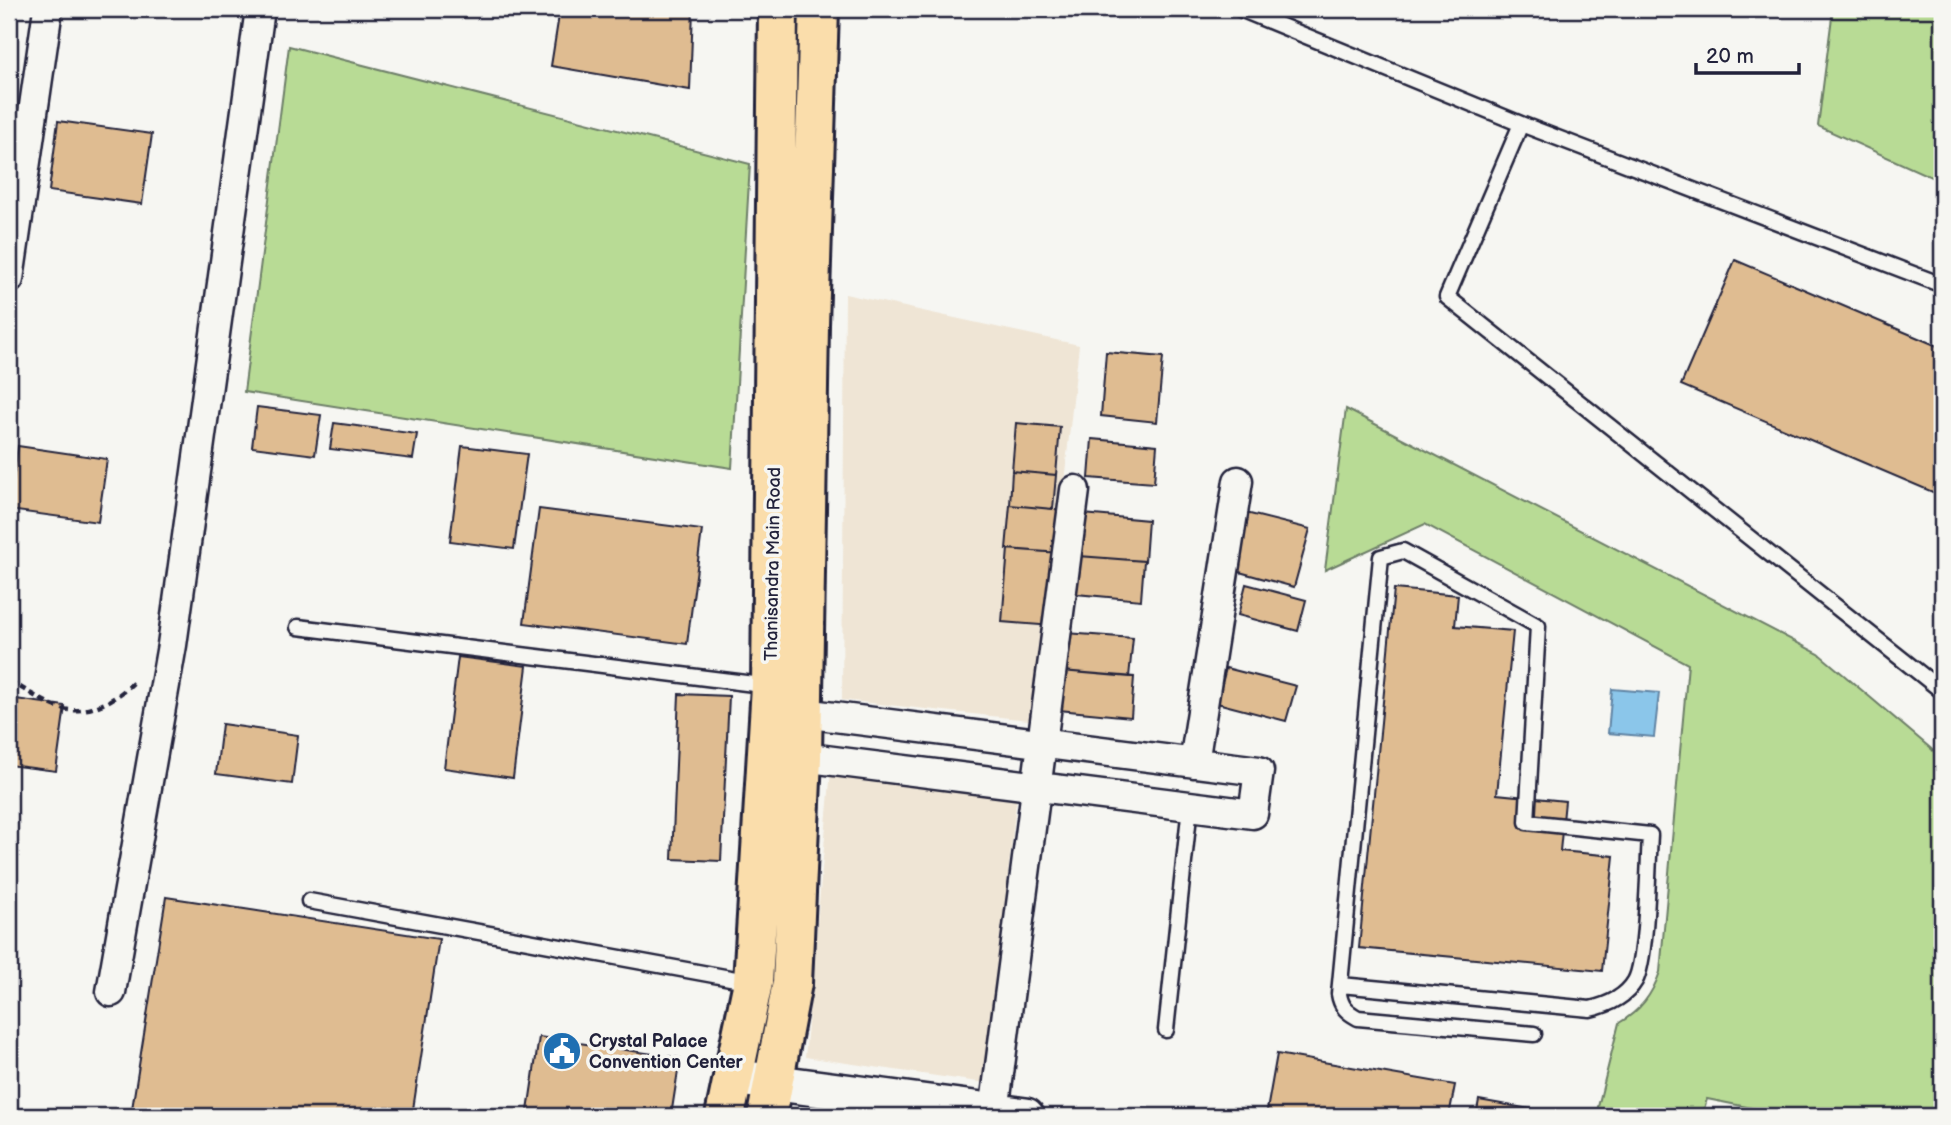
<svg xmlns="http://www.w3.org/2000/svg" width="1951" height="1125" font-family="'Balsamiq Sans',sans-serif">
<style>
.built{fill:#efe5d5}
.green{fill:#b8db95;stroke:#6d7e68;stroke-width:2}
.water{fill:#8bc6ea;stroke:#6184a4;stroke-width:2}
.building{fill:#dfbc91;stroke:#22223b;stroke-width:2}
.lines{fill:none;stroke-linecap:round;stroke-linejoin:round}
.service-casing{stroke:#22223b;stroke-width:19}
.minor-casing{stroke:#22223b;stroke-width:33}
.tertiary-casing{stroke:#22223b;stroke-width:40}
.primary-casing{stroke:#22223b;stroke-width:44}
.path{stroke:#22223b;stroke-width:4.5;stroke-dasharray:7 5;stroke-linecap:butt}
.service{stroke:#f6f6f2;stroke-width:14}
.minor{stroke:#f6f6f2;stroke-width:28}
.tertiary{stroke:#f6f6f2;stroke-width:35}
.primary{stroke:#faddab;stroke-width:38}
.labels{text-anchor:middle;dominant-baseline:central;stroke-width:7;stroke-linejoin:round;paint-order:stroke}
.street-label{font-size:18px;fill:#22223b;stroke:#f6f6f2}
.poi-label{font-size:18px;font-weight:bold;fill:#22223b;stroke:#f6f6f2;text-anchor:start}
</style>
<rect width="100%" height="100%" fill="#f6f6f2"/>
<filter id="ink" filterUnits="userSpaceOnUse"><feTurbulence type="fractalNoise" baseFrequency=".0143" numOctaves="2"/><feDisplacementMap in="SourceGraphic" scale="14" xChannelSelector="R" yChannelSelector="G"/><feConvolveMatrix kernelMatrix="1 2 1 2 8 2 1 2 1" color-interpolation-filters="sRGB"/></filter>
<g filter="url(#ink)">
<!-- built -->
<path class="built" d="M845,294L1079,345L1038,721L842,700Z
M831,770L1017,794L985,1083L805,1057Z"/>
<!-- green -->
<path class="green" d="M1833,9H1942V182L1818,126Z
M289,46L750,164L732,468L244,392Z
M1346,409L1819,654L1942,758V1116H1792L1707,1099L1702,1116L1596,1115L1619,1023C1640,1011 1652,995 1660,972L1688,664L1425,524L1325,570Z"/>
<!-- water -->
<path class="water" d="M1612,689L1659,693L1654,737L1608,733Z"/>
<!-- building -->
<path class="building" d="M9,9H16L14,27L9,26Z
M560,9H693L690,90L551,66Z
M58,121L152,134L142,204L49,191Z
M1735,260L1942,348V496L1681,385Z
M1106,352L1163,357L1157,422L1101,416Z
M257,407L321,415L315,455L252,447Z
M334,423L417,434L413,459L330,449Z
M1016,423L1060,427L1056,475L1012,471Z
M1092,439L1157,445L1154,483L1089,478Z
M18,446L107,459L98,522L9,510Z
M462,446L527,454L514,549L450,541Z
M1012,471L1056,475L1053,509L1010,505Z
M1010,505L1063,510L1059,553L1006,549Z
M539,509L702,530L687,644L524,623Z
M1246,513L1310,529L1294,587L1232,570Z
M1083,514L1148,520L1145,561L1079,556Z
M1008,549L1059,553L1053,626L1002,622Z
M1079,556L1144,561L1141,600L1076,594Z
M1246,584L1306,600L1298,631L1238,615Z
M1394,589L1458,595L1455,626L1513,631L1497,794L1565,801L1560,851L1614,856L1602,971L1359,948Z
M1066,633L1133,638L1129,677L1062,671Z
M458,657L527,666L513,778L444,768Z
M1226,668L1296,686L1286,721L1217,703Z
M1062,671L1134,677L1131,717L1059,710Z
M679,694L729,696L721,861L672,859Z
M9,698L65,706L56,771L9,765Z
M222,724L298,735L292,784L216,774Z
M166,897L439,939L412,1116H178L132,1109Z
M539,1037L680,1058L671,1116H561L528,1111Z
M1277,1054L1455,1085L1449,1116H1266Z
M1479,1100L1570,1116H1476Z"/>
<g class="lines">
<!-- service casing -->
<g class="service-casing">
<path id="service" d="M1240,9L1521,124L1942,285
M1521,124L1447,297L1942,691
M298,627L770,686
M309,901L752,982
M1341,985L1590,1009C1608,1005 1625,998 1635,981C1647,960 1648,865 1650,835L1527,822L1538,626L1403,551L1381,557L1339,994C1341,1007 1347,1012 1358,1018L1534,1034
M1166,1030L1190,806"/>
</g>
<!-- minor casing -->
<g class="minor-casing">
<path id="minor" d="M9,279L48,9
M802,757L1253,814L1259,771L803,713
M1194,763L1238,481
M111,992L172,645L260,9
M994,1112L1075,490"/>
</g>
<!-- tertiary casing -->
<g class="tertiary-casing">
<path id="tertiary" d="M732,1077L1026,1116"/>
</g>
<!-- primary casing -->
<g class="primary-casing">
<path id="primary" d="M725,1116L753,982L771,686L778,9
M767,1116L792,983L802,757L809,325L819,9"/>
</g>
<!-- path -->
<path class="path" d="M9,681C23,688 49,706 63,709C90,715 115,700 133,683
M9,1111L39,1116"/>
<!-- service -->
<use href="#service" class="service"/>
<!-- minor -->
<use href="#minor" class="minor"/>
<!-- tertiary -->
<use href="#tertiary" class="tertiary"/>
<!-- primary -->
<use href="#primary" class="primary"/>
</g>
</g>
<!-- icons -->
<defs>
<g id="civic-disc" transform="scale(2.0125)"><circle r="9.5" fill="#1f6fb2" stroke="#f6f6f2"/><path d="M-.6-6.5H3V-4.5H.6V-3L4-1V1h2V6H-6V1h2V-1L-.6-3ZM-1.2 2.5V6h2.4V2.5Z" fill="#fff"/></g>
</defs>
<g fill-rule="evenodd">
<use href="#civic-disc" x="562" y="1051"/>
</g>
<g class="labels">
<!-- street labels -->
<g class="street-label">
<text transform="translate(773 564) rotate(-89)">Thanisandra Main Road</text>
</g>
<!-- poi labels -->
<g class="poi-label">
<text x="589" y="1041">Crystal Palace<tspan x="589" dy="21">Convention Center</tspan></text>
</g>
</g>
<!-- margin -->
<rect width="1951" height="1125" fill="none" stroke="#f6f6f2" stroke-width="35"/>
<rect x="18" y="18" width="1916" height="1090" fill="none" stroke="#22223b" stroke-width="2.5" filter="url(#ink)"/>
<!-- scale -->
<path d="M1696 63v10h103v-10" fill="none" stroke="#22223b" stroke-width="3.5"/>
<text x="1706" y="63" font-size="21" fill="#22223b" stroke="#f6f6f2" stroke-width="5" paint-order="stroke">20 m</text>
</svg>
